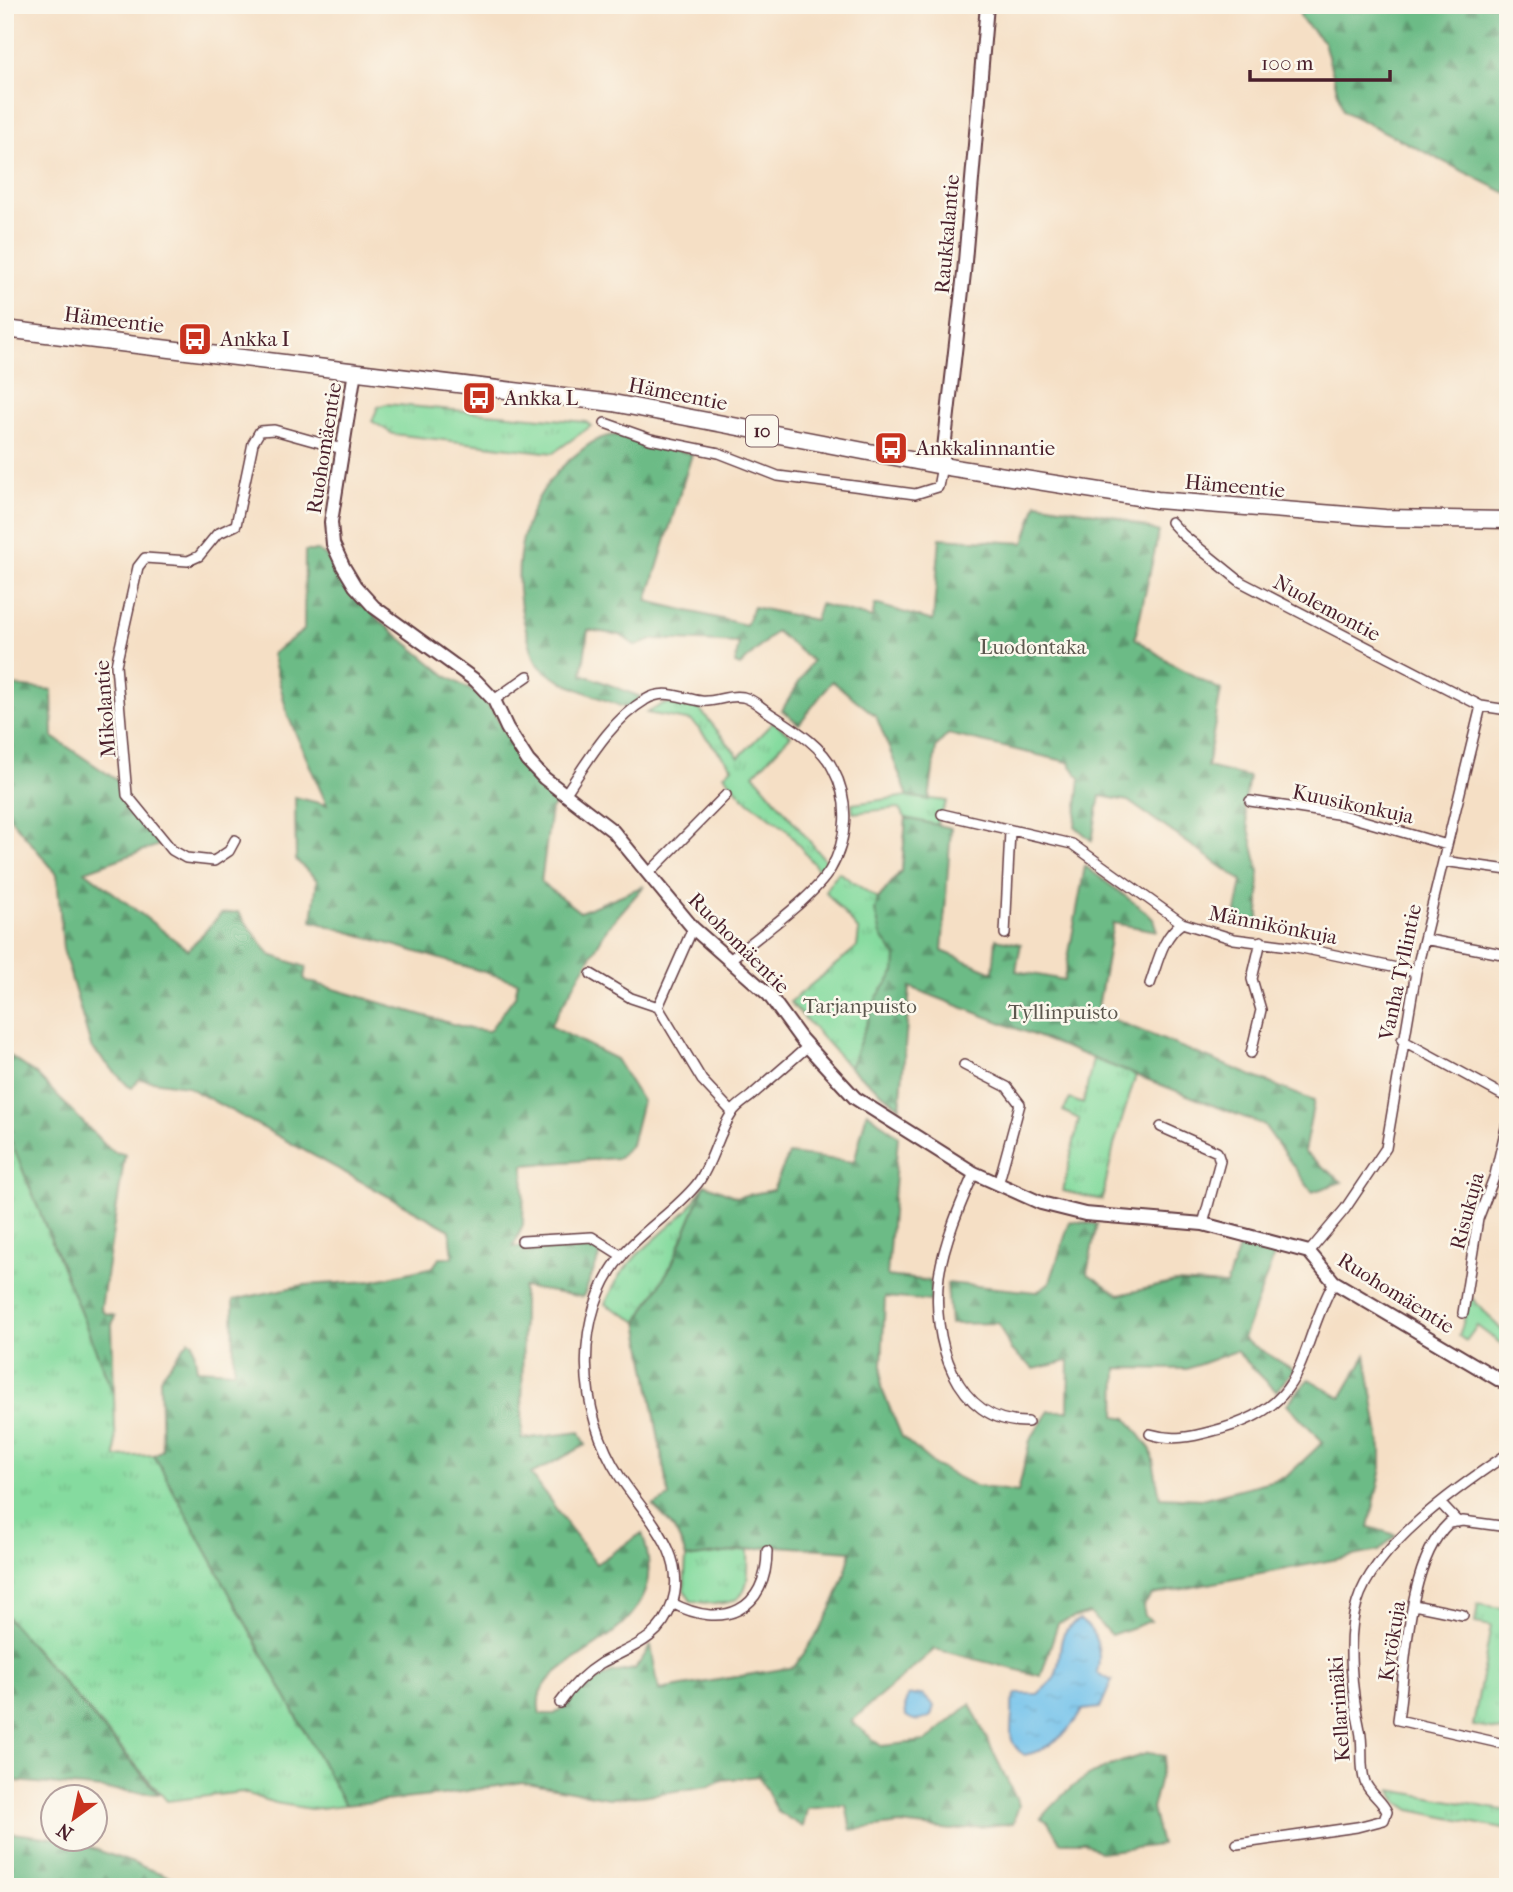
<svg xmlns="http://www.w3.org/2000/svg" width="1513" height="1892" font-family="'IM FELL French Canon',serif">
<style>
.grass{fill:url(#grass-tufts);stroke:#687d65;stroke-width:2}
.forest{fill:url(#forest-firs);stroke:#5b6d58;stroke-width:2}
.water{fill:url(#water-ripples);stroke:#5c708b;stroke-width:2}
.lines{fill:none;stroke-linecap:round;stroke-linejoin:round}
.street-casing{stroke:#643c42;stroke-width:12}
.secondary-casing{stroke:#643c42;stroke-width:16}
.highway-casing{stroke:#643c42;stroke-width:19}
.street{stroke:#fff;stroke-width:9}
.secondary{stroke:#fff;stroke-width:12}
.highway{stroke:#fff;stroke-width:16}
.labels{text-anchor:middle;dominant-baseline:central;stroke-width:5;stroke-linejoin:round;paint-order:stroke}
.shield{fill:#fbf7ec;stroke:#7f6065;stroke-width:2}
.shield-label{font-size:19px;font-weight:bold;fill:#4a1f2b}
.street-label{font-size:21px;fill:#4a1f2b;stroke:#fbf7ec}
.poi-label{font-size:21px;fill:#4a1f2b;stroke:#fbf7ec;text-anchor:start}
.park-label{font-size:21px;fill:#5c574e;stroke:#fbf7ec}
</style>
<defs>
<pattern id="grass-tufts" width="24" height="20" patternUnits="userSpaceOnUse" patternTransform="scale(1.75)"><rect width="24" height="20" fill="#85db9f"/><path d="M3 7l-1-3M5 7V3M7 7l1-3M15 17l-1-3M17 17v-4M19 17l1-3" fill="none" stroke="#74bc89"/></pattern>
<pattern id="forest-firs" width="22" height="20" patternUnits="userSpaceOnUse" patternTransform="scale(1.75)"><rect width="22" height="20" fill="#6cbb86"/><path d="M5 1l3.5 6h-7zM16 11l3.5 6h-7z" fill="#5b976e"/></pattern>
<pattern id="water-ripples" width="26" height="14" patternUnits="userSpaceOnUse" patternTransform="scale(1.75)"><rect width="26" height="14" fill="#6fc1eb"/><path d="M2 4q2-2 4 0t4 0M15 11q2-2 4 0t4 0" fill="none" stroke="#62a5ca"/></pattern>
</defs>
<rect width="100%" height="100%" fill="#fbf7ec"/>
<filter id="ink" filterUnits="userSpaceOnUse"><feTurbulence type="fractalNoise" baseFrequency=".0143" numOctaves="2"/><feDisplacementMap in="SourceGraphic" scale="14" xChannelSelector="R" yChannelSelector="G"/><feConvolveMatrix kernelMatrix="1 2 1 2 8 2 1 2 1" color-interpolation-filters="sRGB"/></filter>
<filter id="wash" filterUnits="userSpaceOnUse"><feTurbulence type="fractalNoise" baseFrequency=".00686" numOctaves="4" result="noise"/><feDisplacementMap in="SourceGraphic" scale="28" xChannelSelector="R" yChannelSelector="G"/><feGaussianBlur stdDeviation="1.57" result="paint"/><feColorMatrix in="noise" values="0 0 0 0 0 0 0 0 0 0 0 0 0 0 0 0 0 1.4 0 .05"/><feComposite in="paint" operator="in"/></filter>
<g filter="url(#wash)">
<rect width="100%" height="100%" fill="#f5dfc5"/>
<!-- grass -->
<path class="grass" d="M386,404L586,422L591,426L553,453L393,434L372,421L378,407Z
M680,703L698,707L739,757L773,722L791,735L754,774L826,861L821,873L786,829L744,798L724,775L732,767L692,721L647,713L663,704Z
M908,796L947,801L936,825L919,823L900,1107L850,1068L790,1002L857,947L859,931L825,891L838,872L878,899L902,870L906,818L898,808L853,813L852,804Z
M1093,1059L1136,1075L1114,1145L1102,1200L1063,1191L1079,1119L1063,1111L1070,1099L1083,1104Z
M5,1126L114,1395L116,1457L154,1455L345,1805L311,1809L275,1803L242,1792L167,1801L5,1615Z
M705,1184L672,1264L638,1322L605,1304L619,1276L637,1255L688,1210Z
M1471,1297L1508,1337V1349L1477,1326L1466,1341L1459,1336Z
M748,1550C750,1601 741,1608 691,1601L684,1590L686,1558Z
M1478,1604L1508,1609V1732L1473,1726L1491,1626L1475,1623Z
M1391,1790L1508,1811V1830L1410,1810L1398,1802Z"/>
<!-- forest -->
<path class="forest" d="M1298,5H1508V194L1343,111L1324,42L1301,19Z
M615,435L692,454L647,601L746,625L753,607L815,620L820,604L872,618L875,604L933,621L940,538L1024,543L1037,503L1113,516L1159,532L1135,638L1175,666L1221,690L1207,767L1249,777L1244,807L1259,871V926L1234,923L1242,881L1128,801L1100,796L1092,841L1075,826L1080,778L1068,762L948,734L936,747L929,800L908,796L876,716L832,681L799,724L782,710L812,661L776,631L740,666L735,664L739,643L655,639L636,646L620,635L588,630L582,674L641,697L628,709C605,699 552,683 538,664C532,656 530,643 527,633C508,570 520,501 573,457C588,445 596,437 615,435Z
M305,551H317L326,556L348,589L380,621L448,677L479,695L492,710L511,743L562,796L551,809L541,882L580,912L644,886L608,927L550,1026L616,1059L642,1101L631,1145L618,1158L524,1165L523,1225L513,1247L580,1246L601,1253L583,1297L523,1287L522,1439L580,1432L586,1445L531,1474L596,1564L642,1533C683,1649 522,1649 540,1714H555L583,1687L611,1673L635,1669L651,1646L659,1690L794,1667C822,1630 841,1597 851,1551L777,1546L686,1558C680,1535 671,1522 653,1506L669,1497L638,1322L672,1264L705,1184L737,1197L773,1190L789,1154L854,1162L867,1112L898,1136L887,1276L930,1281L931,1301L885,1297L881,1387L902,1437L936,1466L975,1486L1018,1492L1030,1440L1049,1411H1068L1069,1361L1034,1369L1011,1350L998,1323L950,1324L947,1283L1037,1292L1050,1282L1070,1221L1097,1224L1087,1273L1119,1295L1175,1282L1226,1285L1241,1242L1276,1251L1243,1339L1294,1370L1276,1391L1236,1351L1187,1369L1117,1368L1116,1416L1127,1418L1151,1450L1160,1497L1201,1499L1286,1477L1323,1442L1287,1404L1309,1379L1341,1398L1366,1355L1381,1449V1473L1369,1527L1396,1535L1379,1551L1152,1595L1143,1606L1145,1616L1151,1621L1111,1635L1089,1613L1058,1623L1041,1676L935,1649L851,1721L881,1746L926,1741L970,1704L1019,1805L1013,1823L951,1830L900,1824L851,1830L846,1805L807,1809L803,1827L778,1812L759,1776L722,1780L709,1786L642,1796L609,1798L522,1782L442,1795L345,1805L154,1455L162,1450L160,1378L189,1340L193,1342L197,1369L234,1371L233,1300L304,1285L372,1281L433,1267L440,1257H453L450,1230L186,1086L139,1079L132,1088L128,1086L91,1047L63,949L57,874L5,812V685L52,690L53,737L124,785L128,807L159,845L85,871L188,950L221,914L238,912L270,955L306,967L304,978L307,981L470,1029L489,1031L515,996L518,982L312,921L317,880L296,860L295,797L327,805L288,716L272,654L304,630Z
M906,818L951,828L942,951L993,972L996,939L1021,944L1016,971L1064,980L1085,866L1145,911L1153,919L1157,931L1113,923L1097,1013L1314,1101L1304,1152L1342,1182L1312,1192L1264,1125L910,987L900,1107L850,1068L877,997L895,972L896,957L881,935L875,911L878,899L902,870Z
M5,1052L37,1075L105,1145L114,1152L125,1154L101,1308L104,1313L115,1316L112,1325L114,1395L5,1126Z
M5,1615L159,1794L5,1780Z
M1149,1753L1165,1756L1152,1809L1161,1845L1100,1852L1084,1842H1060L1048,1822L1041,1818C1076,1777 1098,1768 1149,1753Z
M5,1832L70,1840L179,1880L180,1887H5Z"/>
<!-- water -->
<path class="water" d="M1080,1620C1098,1631 1102,1653 1097,1673L1112,1681L1100,1708L1082,1710C1071,1731 1048,1751 1024,1755C1007,1743 1011,1732 1012,1715C1013,1706 1010,1702 1016,1694H1038C1043,1689 1051,1683 1054,1678C1065,1657 1052,1631 1080,1620Z
M922,1694L934,1706L931,1716C921,1722 915,1722 906,1716L905,1704L908,1696Z"/>
</g>
<g filter="url(#ink)">
<g class="lines">
<!-- street casing -->
<g class="street-casing">
<path id="street" d="M605,423L650,439L719,453L778,476L915,494L938,487L942,466
M1171,522L1183,535L1241,582L1481,706L1508,710
M494,700L528,676
M566,793C587,762 611,720 645,700C664,688 681,698 701,701C715,703 728,694 743,697C756,700 763,710 774,716C794,729 822,746 833,769C850,800 848,840 830,870C812,899 758,936 731,959
M1250,801L1343,815L1447,845
M942,814L1072,844L1182,923L1234,939L1297,947L1416,972
M235,840L229,851L214,861L186,858L172,850L127,795L116,665L138,567L145,558L188,561L199,556L217,534L236,525L253,443L260,431L274,430L342,449
M1443,861L1508,870
M648,874L726,795
M1005,934L1010,831
M1424,939L1502,954
M591,974L631,998L658,1007L702,1080L732,1112
M1150,984C1158,962 1162,937 1182,923
M658,1007L693,928
M1402,1040L1508,1098
M1251,1053L1261,1010L1252,979L1261,941
M964,1065L1007,1087L1020,1104L998,1185
M1161,1127L1217,1152L1220,1161L1203,1224
M974,1173C960,1205 944,1242 939,1276C931,1336 954,1424 1028,1422
M522,1241L592,1237L622,1256
M1309,1252L1345,1209L1386,1148L1416,972L1481,706
M1463,1313L1478,1219L1495,1175L1508,1119
M1150,1434C1173,1441 1191,1437 1213,1431C1312,1407 1295,1353 1334,1282
M1441,1504L1458,1522
M1508,1527L1463,1521L1449,1523C1407,1562 1406,1665 1398,1720L1508,1745
M672,1603C723,1630 767,1611 767,1551
M1414,1605L1463,1615
M560,1703C571,1687 585,1673 601,1663C631,1647 660,1640 672,1604C689,1554 644,1514 620,1477C578,1413 571,1314 624,1253C646,1228 675,1211 697,1184C713,1163 717,1135 732,1113C736,1106 745,1101 751,1096C770,1079 789,1063 807,1047
M1237,1844L1357,1827L1384,1820L1387,1812C1382,1800 1370,1794 1365,1782C1359,1765 1364,1748 1360,1730C1352,1694 1346,1638 1357,1603C1374,1546 1458,1487 1506,1455"/>
</g>
<!-- secondary casing -->
<g class="secondary-casing">
<path id="secondary" d="M355,371L331,522L333,544L343,566L355,586L374,607L476,681L494,700L507,728L528,761L544,778L613,831L693,928L769,995L801,1039L855,1098L974,1173L1041,1203L1085,1214L1203,1224L1309,1252L1334,1282L1508,1385
M942,466L964,273L987,5"/>
</g>
<!-- highway casing -->
<g class="highway-casing">
<path id="highway" d="M5,329L613,403L942,466L1157,500L1385,518L1508,520"/>
</g>
<!-- street -->
<use href="#street" class="street"/>
<!-- secondary -->
<use href="#secondary" class="secondary"/>
<!-- highway -->
<use href="#highway" class="highway"/>
</g>
</g>
<!-- icons -->
<defs>
<g id="bus-square" transform="scale(1.75)"><rect x="-9" y="-9" width="18" height="18" rx="4" fill="#c8321e" stroke="#fbf7ec"/><path d="M-5-6H5V4H4V6H2V4H-2V6H-4V4H-5ZM-3.5-4V0h7V-4ZM-3.5 1.2v1.5H-2V1.2ZM2 1.2v1.5H3.5V1.2Z" fill="#fff"/></g>
</defs>
<g fill-rule="evenodd">
<use href="#bus-square" x="195" y="339"/>
<use href="#bus-square" x="479" y="398"/>
<use href="#bus-square" x="891" y="448"/>
</g>
<g class="labels">
<!-- shield labels -->
<rect class="shield" x="746" y="415.5" width="32" height="31" rx="5"/>
<g class="shield-label">
<text x="762" y="431">10</text>
</g>
<!-- street labels -->
<g class="street-label">
<text transform="translate(947 234) rotate(-85)">Raukkalantie</text>
<text transform="translate(114 320) rotate(7)">Hämeentie</text>
<text transform="translate(678 394) rotate(11)">Hämeentie</text>
<text transform="translate(324 448) rotate(-81)">Ruohomäentie</text>
<text transform="translate(1235 486) rotate(5)">Hämeentie</text>
<text transform="translate(1327 608) rotate(28)">Nuolemontie</text>
<text transform="translate(105 709) rotate(-94)">Mikolantie</text>
<text transform="translate(1353 804) rotate(12)">Kuusikonkuja</text>
<text transform="translate(1273 925) rotate(11)">Männikönkuja</text>
<text transform="translate(739 943) rotate(45)">Ruohomäentie</text>
<text transform="translate(1400 972) rotate(-78)">Vanha Tyllintie</text>
<text transform="translate(1467 1211) rotate(-75)">Risukuja</text>
<text transform="translate(1396 1293) rotate(32)">Ruohomäentie</text>
<text transform="translate(1392 1641) rotate(-81)">Kytökuja</text>
<text transform="translate(1339 1709) rotate(-94)">Kellarimäki</text>
</g>
<!-- poi labels -->
<g class="poi-label">
<text x="220" y="339">Ankka I</text>
<text x="504" y="398">Ankka L</text>
<text x="916" y="448">Ankkalinnantie</text>
</g>
<!-- park labels -->
<g class="park-label">
<text x="1033" y="647">Luodontaka</text>
<text x="860" y="1006">Tarjanpuisto</text>
<text x="1063" y="1012">Tyllinpuisto</text>
</g>
</g>
<!-- margin -->
<rect width="1513" height="1892" fill="none" stroke="#fbf7ec" stroke-width="28"/>
<!-- north arrow -->
<g transform="translate(74 1818) rotate(213)"><circle r="33" fill="#fbf7ec" stroke="#b4a19f" stroke-width="2"/>
<path d="M0-5L12 26L0 18L-12 26Z" fill="#c8321e"/>
<text y="-10" font-size="19" font-weight="bold" text-anchor="middle" fill="#4a1f2b">N</text>
</g>
<!-- scale -->
<path d="M1250 70v10h140v-10" fill="none" stroke="#4a1f2b" stroke-width="3.5"/>
<text x="1261" y="70" font-size="21" fill="#4a1f2b" stroke="#fbf7ec" stroke-width="5" paint-order="stroke">100 m</text>
</svg>
